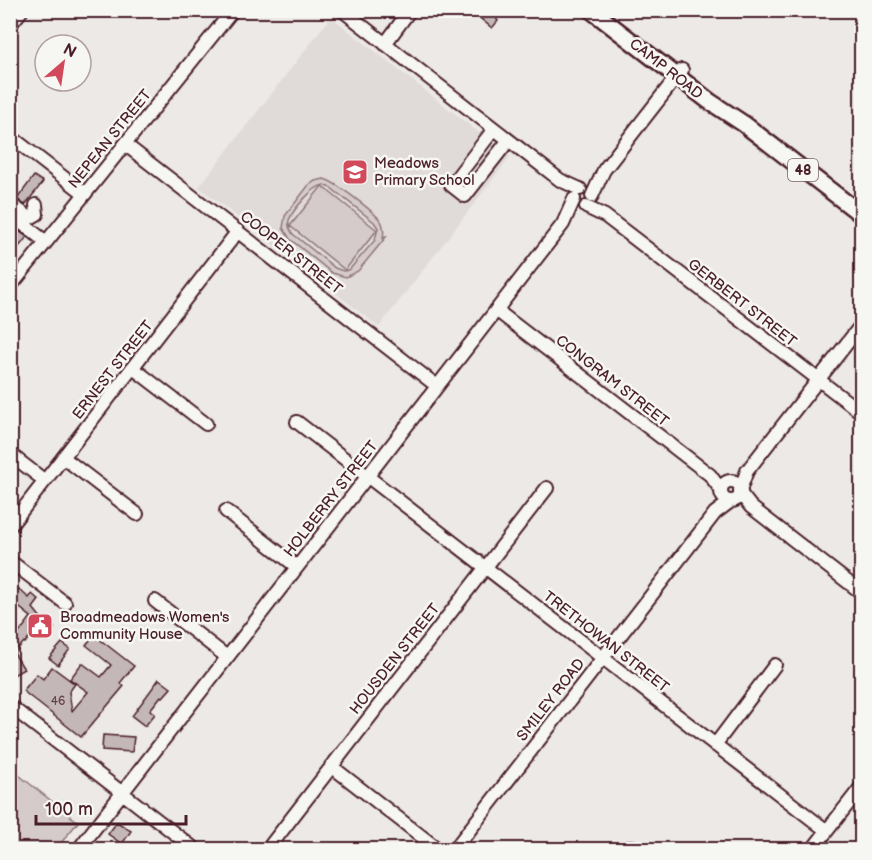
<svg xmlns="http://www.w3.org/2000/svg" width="872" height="860" font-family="'Balsamiq Sans',sans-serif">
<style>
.built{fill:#e0dad8}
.green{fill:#d4cbca;stroke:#8f757a;stroke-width:1.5;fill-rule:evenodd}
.building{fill:#c4b7b7;stroke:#4a1f2b;stroke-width:1.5}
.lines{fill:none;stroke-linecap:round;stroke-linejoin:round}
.minor-casing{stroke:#4a1f2b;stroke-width:16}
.major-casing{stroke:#4a1f2b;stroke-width:20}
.path{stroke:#4a1f2b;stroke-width:1.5;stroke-dasharray:6 4.5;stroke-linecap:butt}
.minor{stroke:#f6f6f2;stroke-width:12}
.major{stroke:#f6f6f2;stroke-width:15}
.labels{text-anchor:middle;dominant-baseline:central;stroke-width:5;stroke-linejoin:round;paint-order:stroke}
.number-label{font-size:12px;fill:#68454e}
.shield{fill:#f6f6f2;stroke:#7e6067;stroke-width:1.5}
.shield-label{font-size:14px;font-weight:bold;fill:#4a1f2b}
.street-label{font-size:15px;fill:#4a1f2b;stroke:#f6f6f2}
.poi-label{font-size:15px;fill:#4a1f2b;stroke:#f6f6f2;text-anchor:start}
</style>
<rect width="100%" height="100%" fill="#ece9e6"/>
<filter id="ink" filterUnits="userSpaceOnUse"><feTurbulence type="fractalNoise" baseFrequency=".0167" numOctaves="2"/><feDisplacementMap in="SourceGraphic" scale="12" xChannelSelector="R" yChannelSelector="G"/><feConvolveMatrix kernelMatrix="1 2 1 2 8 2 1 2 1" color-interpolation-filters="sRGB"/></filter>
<g filter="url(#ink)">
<!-- built -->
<path class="built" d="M331,17L510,157L379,327L199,187Z"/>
<!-- green -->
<path class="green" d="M324,179C334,181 378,214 382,223C384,228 384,233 383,238L386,237L358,271L346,277L332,273L290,239L283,228L285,216L308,186L315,181ZM324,185L331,188L374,222L378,228L375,240L349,270L343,271L335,268L293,234C290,230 288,226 289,220C293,210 313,186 324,185Z
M322,186L377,230L345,270L290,226Z
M15,772L78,822L56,849H11V777Z"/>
<!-- building -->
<path class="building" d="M487,10H500L495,16L498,21L492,28L481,19Z
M34,176L43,182L25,205L17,199Z
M10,225L27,237L10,258Z
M10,582L29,598L32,594L39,600L33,608L45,623L48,621L54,628L43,637L39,631L35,634L33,632L25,643L24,642L14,653L24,669L10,677V645L31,617L10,600Z
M94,635L134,666L120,683L124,686L81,737L23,691L37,674L43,679L52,667L75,684L69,692L72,711L88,692L70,679L82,663L101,677L111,665L86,645Z
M62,643L70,649L58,665L49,658Z
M159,679L171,688L163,697L161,696L150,710L155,714L145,726L132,716Z
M103,735L134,737L132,752L102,750Z
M117,822L131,831L122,844L108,834Z"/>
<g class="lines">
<!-- minor casing -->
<g class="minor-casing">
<path id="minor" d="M342,10L560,180L580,189
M10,25L22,10
M385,44L410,10
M494,129L451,185L465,196L508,141
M10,136L85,194
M126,145L437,386
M592,196L604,170L682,70
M10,204L30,218L37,214L36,205
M586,207L605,216L862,413
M10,214L46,242
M10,287L233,10
M496,310L710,475L721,490
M133,368L206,424
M297,422L827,831
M10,454L45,481
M64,458L137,514
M721 491a10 10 0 1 1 20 0a10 10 0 1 1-20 0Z
M740,490L747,471L862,324
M740,493L751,507L862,593
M226,511L297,567
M10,526L238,231
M10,561L65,603
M155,601L227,657
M10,706L196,850
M715,745L775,665
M331,766L439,850
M78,850L563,224L574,199
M267,850L547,488
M454,850L715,513L731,501
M631,850V847
M812,850L862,786"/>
</g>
<!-- major casing -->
<g class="major-casing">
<path id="major" d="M591,10L709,101L744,124L862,215"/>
</g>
<!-- path -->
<path class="path" d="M855,226L862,231"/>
<!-- minor -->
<use href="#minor" class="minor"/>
<!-- major -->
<use href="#major" class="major"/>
</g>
</g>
<!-- icons -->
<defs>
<g id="school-square" transform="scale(1.35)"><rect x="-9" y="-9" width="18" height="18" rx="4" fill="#d1495b" stroke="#f6f6f2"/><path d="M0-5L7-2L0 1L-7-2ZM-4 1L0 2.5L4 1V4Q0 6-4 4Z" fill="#fff"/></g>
<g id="civic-square" transform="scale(1.35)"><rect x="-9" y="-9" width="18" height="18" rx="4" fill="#d1495b" stroke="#f6f6f2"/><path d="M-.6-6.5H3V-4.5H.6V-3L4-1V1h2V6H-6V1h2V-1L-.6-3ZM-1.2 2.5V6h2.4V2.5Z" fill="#fff"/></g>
</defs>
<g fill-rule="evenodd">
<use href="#school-square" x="355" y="172"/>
<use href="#civic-square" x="40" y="626"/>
</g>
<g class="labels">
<!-- number labels -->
<g class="number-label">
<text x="58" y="701">46</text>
</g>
<!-- shield labels -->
<rect class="shield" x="788" y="159" width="30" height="22" rx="4.5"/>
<g class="shield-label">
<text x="803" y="170">48</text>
</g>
<!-- street labels -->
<g class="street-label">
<text transform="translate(666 69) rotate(38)">CAMP ROAD</text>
<text transform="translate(110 139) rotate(-51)">NEPEAN STREET</text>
<text transform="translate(291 253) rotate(38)">COOPER STREET</text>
<text transform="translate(742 303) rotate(38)">GERBERT STREET</text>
<text transform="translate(113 370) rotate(-52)">ERNEST STREET</text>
<text transform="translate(612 381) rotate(38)">CONGRAM STREET</text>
<text transform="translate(331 499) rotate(-52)">HOLBERRY STREET</text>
<text transform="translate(606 642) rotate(38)">TRETHOWAN STREET</text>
<text transform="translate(395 659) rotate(-52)">HOUSDEN STREET</text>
<text transform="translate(551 700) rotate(-52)">SMILEY ROAD</text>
</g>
<!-- poi labels -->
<g class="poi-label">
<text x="374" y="163">Meadows<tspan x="374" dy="17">Primary School</tspan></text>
<text x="60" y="617">Broadmeadows Women's<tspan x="60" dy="17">Community House</tspan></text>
</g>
</g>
<!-- margin -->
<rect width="872" height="860" fill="none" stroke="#f6f6f2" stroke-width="36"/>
<rect x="18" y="18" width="836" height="824" fill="none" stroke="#4a1f2b" stroke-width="2" filter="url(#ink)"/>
<!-- north arrow -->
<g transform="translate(63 63) rotate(29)"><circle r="28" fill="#f6f6f2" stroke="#b1a0a2" stroke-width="1.5"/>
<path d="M0-4.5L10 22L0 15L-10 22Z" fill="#d1495b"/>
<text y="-9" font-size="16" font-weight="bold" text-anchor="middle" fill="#4a1f2b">N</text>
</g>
<!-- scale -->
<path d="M36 815v9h150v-9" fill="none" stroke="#4a1f2b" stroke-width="3"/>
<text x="45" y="815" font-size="18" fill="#4a1f2b" stroke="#f6f6f2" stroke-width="4.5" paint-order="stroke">100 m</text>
</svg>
